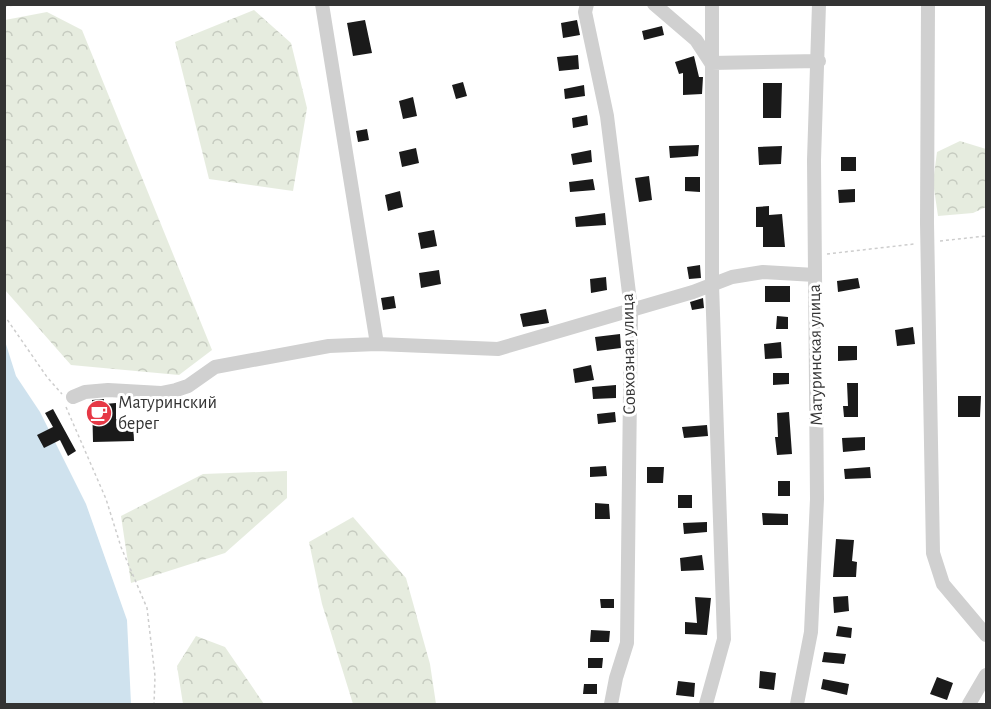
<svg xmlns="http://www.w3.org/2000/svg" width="991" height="709" font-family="'Alegreya Sans',sans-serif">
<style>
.forest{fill:url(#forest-crowns)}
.water{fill:#cfe2ee}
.building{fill:#1a1a1a}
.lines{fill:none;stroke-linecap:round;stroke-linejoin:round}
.path{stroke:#cdcdcd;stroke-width:1.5;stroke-dasharray:3 3;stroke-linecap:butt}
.minor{stroke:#d0d0d0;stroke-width:14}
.labels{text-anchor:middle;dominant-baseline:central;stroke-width:6;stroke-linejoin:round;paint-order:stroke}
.street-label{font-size:18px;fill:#333;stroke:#fff}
.poi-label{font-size:18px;fill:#333;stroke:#fff;text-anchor:start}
</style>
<defs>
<pattern id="forest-crowns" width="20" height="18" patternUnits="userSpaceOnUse" patternTransform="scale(1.5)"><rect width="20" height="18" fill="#e6ecdf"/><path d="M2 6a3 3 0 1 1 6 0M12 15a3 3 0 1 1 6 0" fill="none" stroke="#c6cbc0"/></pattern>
</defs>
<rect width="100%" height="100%" fill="#fff"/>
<!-- forest -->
<path class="forest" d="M254,10L291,43L307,108L293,191L209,179L175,42Z
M47,12L82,30L212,350L179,375L71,365L5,290V20Z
M960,141L986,149V207L973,213L938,216L933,182L937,152Z
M287,471V498L225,553L131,583L121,516L203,474Z
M353,517L406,578L430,664L436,704H353L322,604L309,542Z
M196,636L225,647L264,704H183L177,666Z"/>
<!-- water -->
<path class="water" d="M4,338L16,376L40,412L86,504L127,620L131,704H5Z"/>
<!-- building -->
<path class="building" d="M365,20L372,53L353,56L347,23Z
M577,20L580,35L563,38L561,23Z
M662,26L664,35L644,40L642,31Z
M578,55L579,69L559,71L557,57Z
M694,56L699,77H703L702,94L683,95V73L679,74L675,62Z
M463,82L467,96L456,99L452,85Z
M763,83H782L781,118H763Z
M584,85L585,96L565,99L564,89Z
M413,97L417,116L403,119L399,101Z
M587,115L588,125L573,128L572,118Z
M367,129L369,140L358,142L356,131Z
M699,145L698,156L670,158L669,146Z
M782,146L781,164L759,165L758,147Z
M416,148L419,163L402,167L399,152Z
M591,150L592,162L573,165L571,154Z
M841,157H856V171H841Z
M649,176L652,200L639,202L635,178Z
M685,177H700V192L685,191Z
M593,179L595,190L570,192L569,182Z
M855,189V202L839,203L838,190Z
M400,191L403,207L388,211L385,195Z
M769,206V215L782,214L785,247H763V227H756V207Z
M605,213L606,225L576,227L575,217Z
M434,230L437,246L421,249L418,233Z
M700,265L701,278L689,279L687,267Z
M439,270L441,284L421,288L419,273Z
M606,277L607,290L591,293L590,279Z
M858,278L860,288L838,292L837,281Z
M765,286H790V302H765Z
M394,296L396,308L383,310L381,298Z
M703,298L704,308L692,310L690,302Z
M546,309L549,323L523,327L520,314Z
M777,316L788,317V329H776Z
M913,327L915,344L897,346L895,330Z
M620,334L621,348L597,351L595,337Z
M781,342L782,358L765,359L764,344Z
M838,346H857V360L838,361Z
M591,365L594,380L575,383L573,369Z
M773,373H789V384L773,385Z
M847,383H858V417H844L843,406H848Z
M616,385V398L593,399L592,387Z
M958,396H981L980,417H958Z
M104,399V404L116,403V419H133L134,441L93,442L92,400Z
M53,409L76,451L68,456L60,440L44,448L37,435L53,427L45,413Z
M615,412L616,422L598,424L597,414Z
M789,412L792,454L777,455L775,437H778L777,413Z
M707,425L708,436L684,438L682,427Z
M865,437V450L843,452L842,438Z
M606,466L607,476L590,477V467Z
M647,467H664L663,483H647Z
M870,467L871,478L845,479L844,469Z
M778,481H790V496H778Z
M678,495H692V508H678Z
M595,503L609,504L610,519H595Z
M762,513L788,514V525H763Z
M707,522V532L684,534L683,523Z
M836,539L854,540L852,561L857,562L856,577H833Z
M702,555L704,570L681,571L680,558Z
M848,596L849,611L834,613L833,597Z
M695,597L711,598L707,635L685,634V622L697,623Z
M600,599H614V608H601Z
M838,626L852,628L851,638L836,636Z
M591,630L610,631L609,642H590Z
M824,652L846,654L844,664L822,662Z
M588,658H603L602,668H588Z
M760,671L776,673L774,690L759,688Z
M937,677L953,683L947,700L930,694Z
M823,679L849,684L847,695L821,689Z
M678,681L695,683L694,697L676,695Z
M584,684H597V694H583Z"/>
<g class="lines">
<!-- path -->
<path class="path" d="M4,6L30,4
M940,241L986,236
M827,254L914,244
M4,315L47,377L62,394
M66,407L106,499L121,547L147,608L155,676L154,704"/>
<!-- minor -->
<path class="minor" d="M322,4L377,344
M587,4L585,12L607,116L631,309L627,643L616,678L611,704
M654,4L696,40L711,63
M928,4L927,223L933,553L943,584L986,635
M711,63L819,61
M73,397L85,392L108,390L161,393L176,390L188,386L215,367L329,346L377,344L498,349L693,292L732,277L763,272L815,275
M706,704L724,639L712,284V4
M797,704L811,632L817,499L814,160L819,4
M969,704L986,675"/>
</g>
<!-- icons -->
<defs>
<g id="cafe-disc" transform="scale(1.35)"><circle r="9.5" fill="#e63946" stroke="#fff"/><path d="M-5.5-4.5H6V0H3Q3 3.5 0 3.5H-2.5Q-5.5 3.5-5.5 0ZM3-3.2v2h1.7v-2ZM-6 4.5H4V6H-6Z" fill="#fff"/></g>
</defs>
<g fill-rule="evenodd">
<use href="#cafe-disc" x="99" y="413"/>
</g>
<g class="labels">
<!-- street labels -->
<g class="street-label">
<text transform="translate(629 354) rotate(-91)">Совхозная улица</text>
<text transform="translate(816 355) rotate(-91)">Матуринская улица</text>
</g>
<!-- poi labels -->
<g class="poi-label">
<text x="118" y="403">Матуринский<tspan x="118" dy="21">берег</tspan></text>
</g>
</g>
<!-- border -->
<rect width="991" height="709" fill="none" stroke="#333333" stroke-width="12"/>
</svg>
